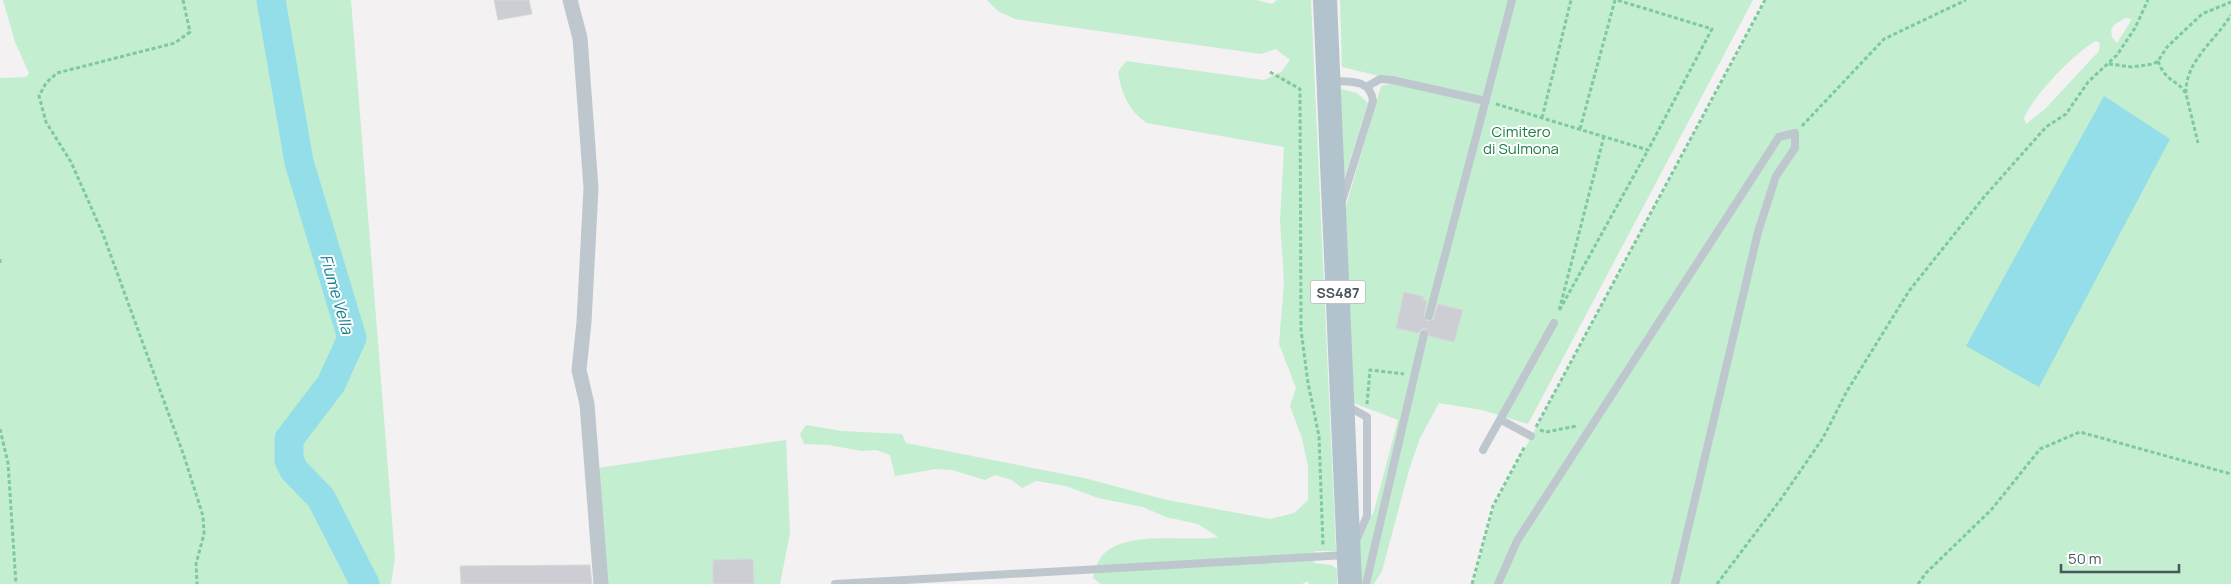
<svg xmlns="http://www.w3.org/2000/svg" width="2231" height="584" font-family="Manrope,sans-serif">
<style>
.green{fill:#c3eed0;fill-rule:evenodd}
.water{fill:#93dee8}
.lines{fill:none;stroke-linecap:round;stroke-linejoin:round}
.river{stroke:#93dee8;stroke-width:29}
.building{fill:#ccced3;stroke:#d6d8dc}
.path{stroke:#7cca9d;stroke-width:3;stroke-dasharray:4 2.5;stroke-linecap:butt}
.lane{stroke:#bec7cd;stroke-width:8}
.street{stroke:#bec7cd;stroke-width:15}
.primary{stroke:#b3c3ce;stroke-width:24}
.labels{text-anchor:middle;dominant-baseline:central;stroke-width:4;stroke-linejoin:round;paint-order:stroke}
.shield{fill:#fff;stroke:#80898e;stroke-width:1}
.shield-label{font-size:14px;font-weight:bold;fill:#4a565e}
.park-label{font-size:15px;fill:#1c7d44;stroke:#fff}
.water-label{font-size:16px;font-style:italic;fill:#148290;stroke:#fff}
</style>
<rect width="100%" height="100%" fill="#f3f1f2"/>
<!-- green -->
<path class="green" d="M3,0H351L395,558L391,584H0V78L26,77L29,73L15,42Z
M987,0H1256L1272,4L1277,0H1311L1336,551H1315L1314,563L1331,565L1337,569V584H1309L1308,581L1302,584H1101L1093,578C1095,572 1096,565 1099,560C1119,527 1188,543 1218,537L1198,524L1166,517L1143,507L1098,498L1066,486L1036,481L1022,488L1012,480L995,475L985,480L952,470L936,469L895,476L890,455L876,450L861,451L829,445L804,444L800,434L806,425L842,431L902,434L906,443L1084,478L1167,500L1270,519L1294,513L1308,500V467L1302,438L1290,406L1296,388L1279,344L1284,282L1280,221L1284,147L1147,123C1128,110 1122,94 1118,72L1126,61L1264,80L1281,72L1290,60L1276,49L1261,54L1015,19L998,11Z
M1340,0H1753L1528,424L1482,410L1439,403L1420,438L1409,470L1382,571L1374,584H1359L1355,552L1374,511L1398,420L1351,402L1341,223L1381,86L1391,84L1392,79L1342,67Z
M1766,0H2231V584H1473L1494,506ZM2126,18L2132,19L2117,43L2112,37L2111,29L2115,24ZM2096,41L2100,43L2099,51L2045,109L2026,124L2024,118C2032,97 2076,51 2096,41Z
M1333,87L1357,93L1368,103L1340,192Z
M786,440L790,533L780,584H607L598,468Z"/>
<!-- water -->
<path class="water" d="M2104,96L2170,139L2039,387L1966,346Z"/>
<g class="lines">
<!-- river -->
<path class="river" d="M271,0L299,162L352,338L331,384L289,439V460L294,470L321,498L365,584"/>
</g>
<!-- building -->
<path class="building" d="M494,0H529L532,14L498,20Z
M1404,292L1424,297L1423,300L1427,301L1424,315L1427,321L1433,320L1438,304L1463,310L1454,342L1429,336L1426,329H1422L1418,333L1396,328Z
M753,559L754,584H713V560Z
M590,565L592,584H461L460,566Z"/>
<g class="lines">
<!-- path -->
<path class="path" d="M183,0L190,32L175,43L57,73L46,83L39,96L46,122L71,162L103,234L184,456L203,516L204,534L196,564L197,584
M2158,61C2166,83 2179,80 2186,94L2198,143
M2109,64L2132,67L2153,64L2158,61L2167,47L2202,14L2231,2
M1270,72L1300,89L1301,330L1308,383L1319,436L1323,546
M2186,93C2185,61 2216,40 2231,15
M1496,104L1648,150L1712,29L1617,0
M1542,118L1571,0
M1802,126L1884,39L1966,0
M1580,129L1615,0
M1604,136L1559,311L1648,150
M0,259V264
M1367,404L1370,370L1404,374
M1536,427L1765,0
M0,429L8,463L16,584
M1540,430L1546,432L1577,426
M1472,584L1493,506L1525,446
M1717,584L1781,499L1823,438L1847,391L1909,291L1984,197L2046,127L2066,114L2088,82L2117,55L2135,28L2148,0
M1918,584L1926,573L1992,509L2040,449L2080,432L2231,474"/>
<!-- lane -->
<path class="lane" d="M1331,81C1349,82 1370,78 1373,101L1342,201
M1368,86L1380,79L1392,80L1486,101
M1429,316L1512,0
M1347,406L1367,417V516L1356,541
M1501,420L1531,436
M1483,450L1554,323
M835,584L1346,555
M1366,584L1424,334
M1498,584L1517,541L1779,137L1795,133V148L1776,176L1758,232L1675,584"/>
<!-- street -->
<path class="street" d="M570,0L580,38L591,188L584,322L579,370L587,404L601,584"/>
<!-- primary -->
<path class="primary" d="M1325,0L1350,584"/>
</g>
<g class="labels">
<!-- shield labels -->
<rect class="shield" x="1310.5" y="280.5" width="55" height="23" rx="4"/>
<g class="shield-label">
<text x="1338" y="292">SS487</text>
</g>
<!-- park labels -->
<g class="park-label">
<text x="1521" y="131">Cimitero<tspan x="1521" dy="17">di Sulmona</tspan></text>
</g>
<!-- water labels -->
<g class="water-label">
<text transform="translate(337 294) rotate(74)">Fiume Vella</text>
</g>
</g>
<!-- scale -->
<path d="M2061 564v8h118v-8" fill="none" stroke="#4a565e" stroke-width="2.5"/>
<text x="2068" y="564" font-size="15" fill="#4a565e" stroke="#ffffff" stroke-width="4" paint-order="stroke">50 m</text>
</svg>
